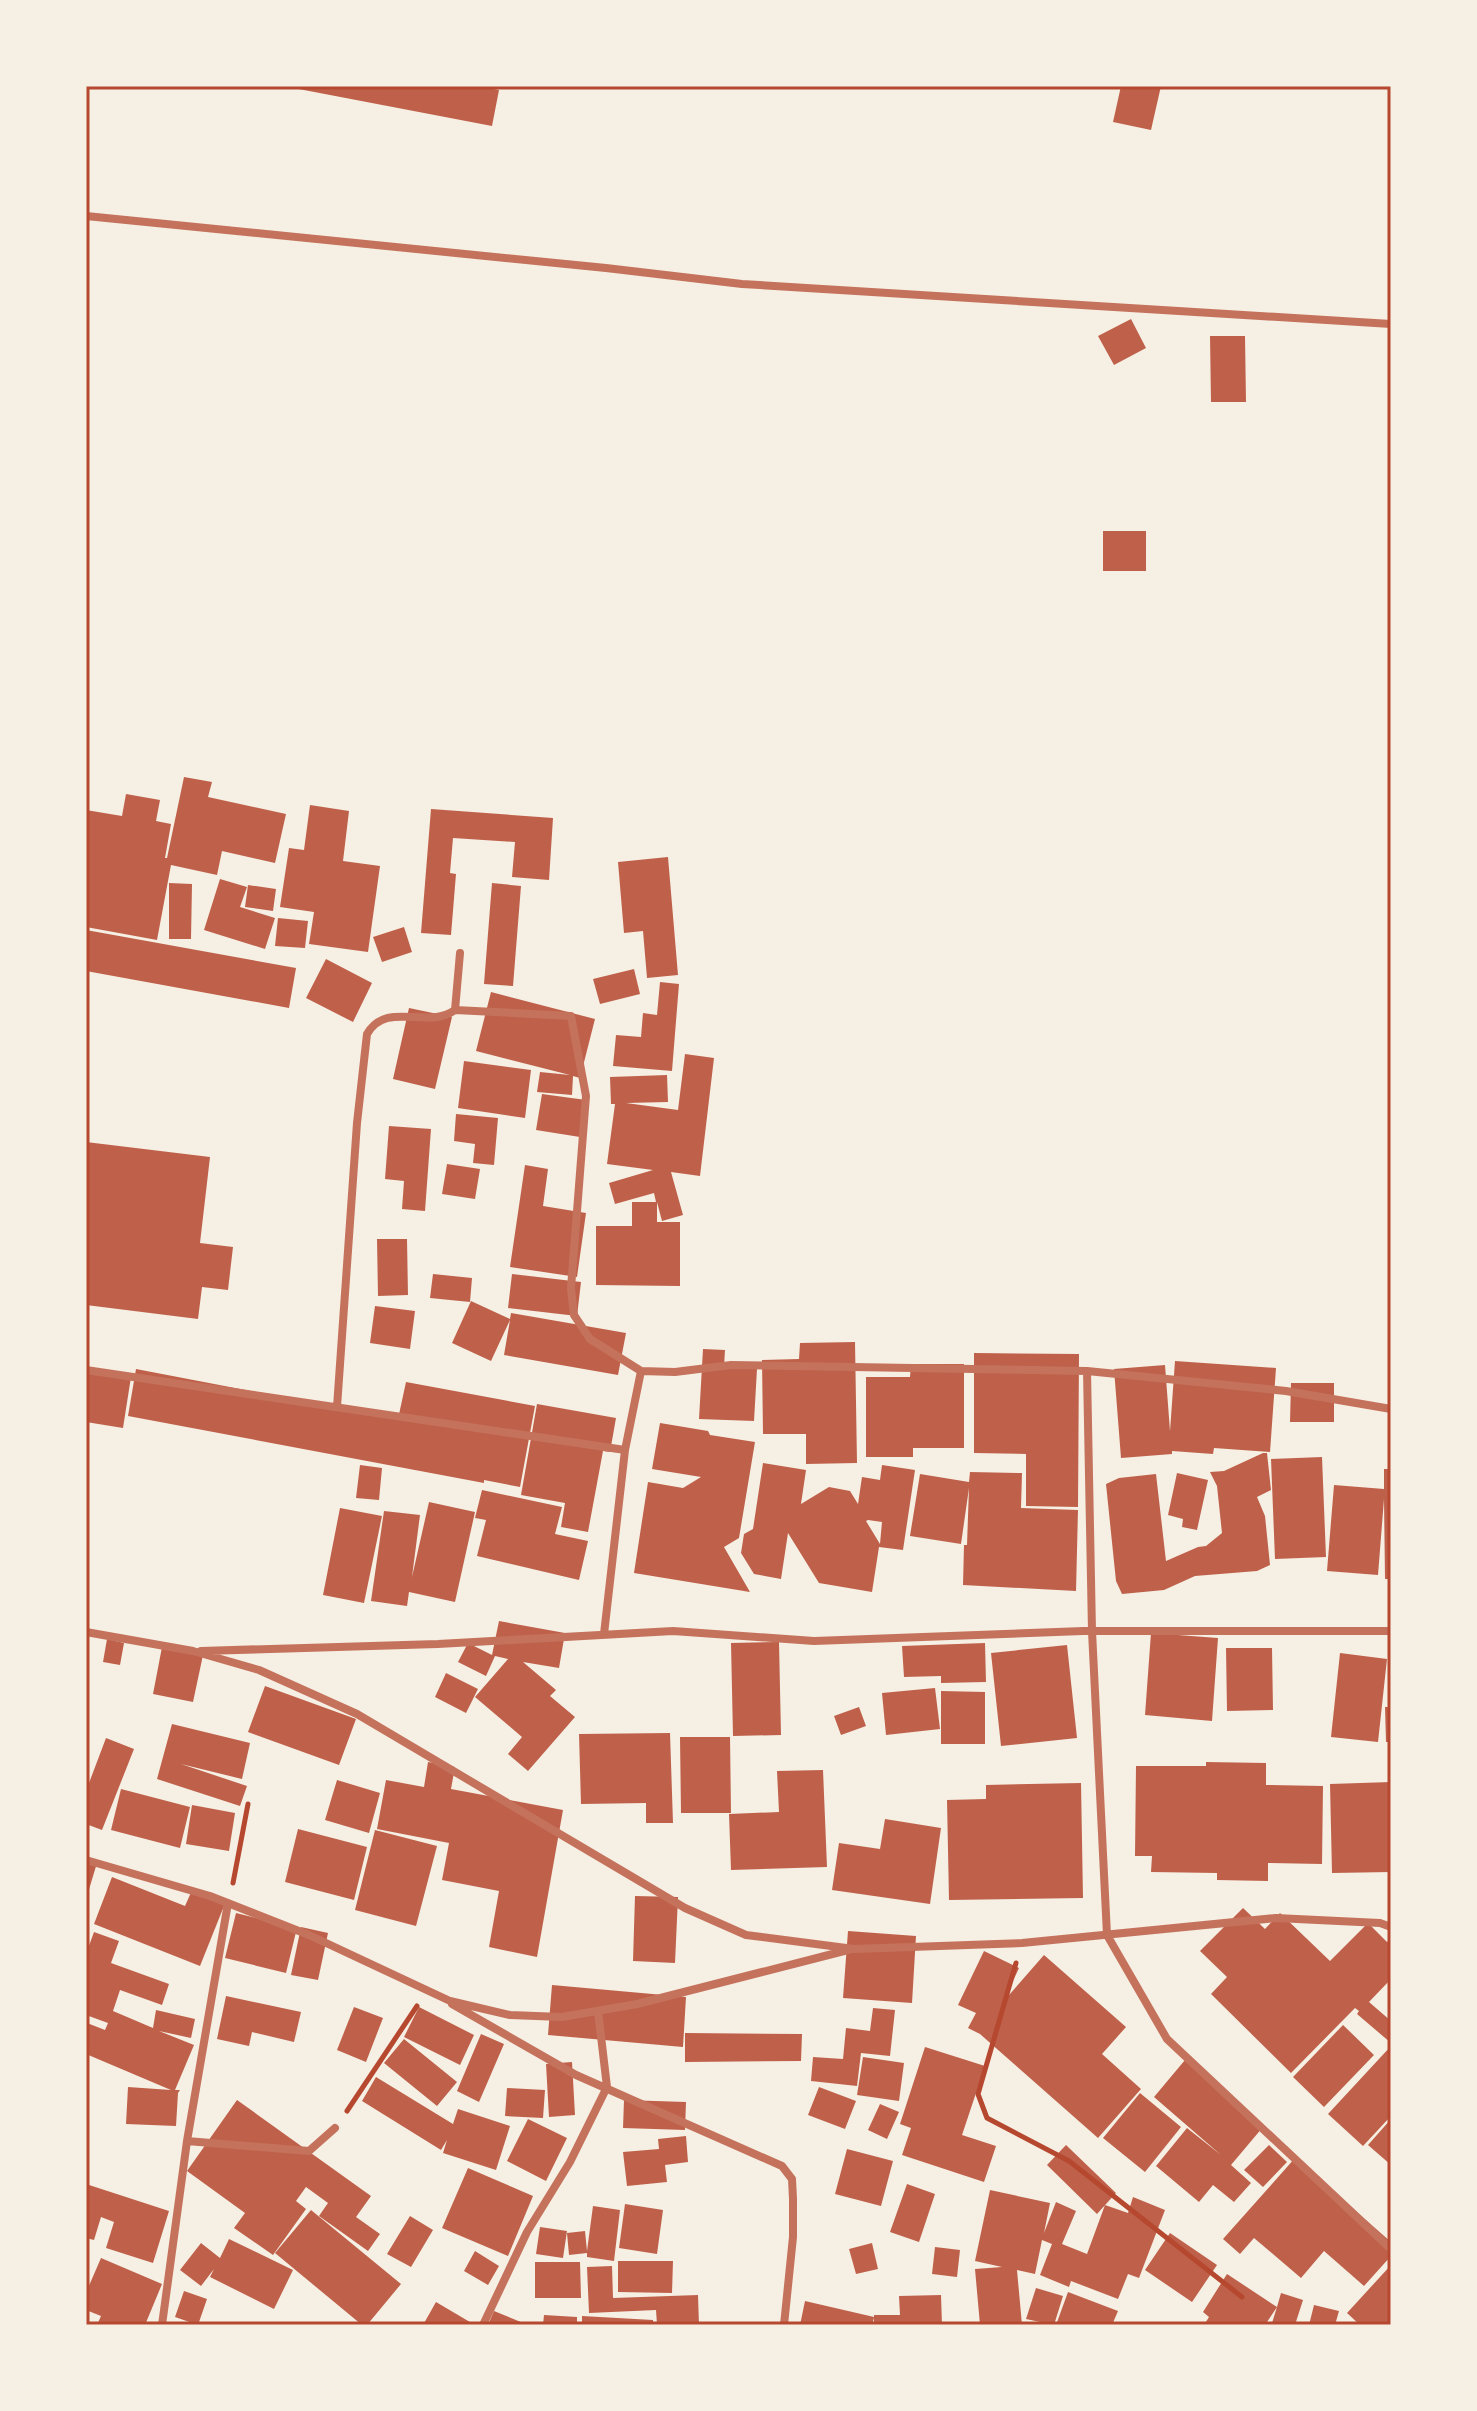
<svg xmlns="http://www.w3.org/2000/svg" width="1477" height="2411" font-family="Lora,serif">
<style>
.building{fill:#bf614a;fill-rule:evenodd}
.lines{fill:none;stroke-linecap:round;stroke-linejoin:round}
.path{stroke:#b5482f;stroke-width:5}
.minor{stroke:#c5725c;stroke-width:8}
.neatline{fill:none;stroke:#b5482f;stroke-width:3}
</style>
<rect width="100%" height="100%" fill="#f6efe4"/>
<!-- building -->
<path class="building" d="M283,86H479L499,90L492,126Z
M1121,86H1161L1151,130L1113,122Z
M1131,319L1146,348L1114,365L1098,336Z
M1210,336H1245L1246,402H1211Z
M1103,531H1146V571H1103Z
M184,777L212,782L208,797L286,814L275,863L222,851L217,875L171,865L157,940L86,927V810L122,816L126,794L160,800L156,821L171,824L165,858H167Z
M310,805L349,811L343,861L380,866L368,952L309,944L314,912L280,907L289,848L304,850Z
M431,809L553,818L549,880L512,877L515,842L453,838L450,873L456,874L451,935L421,933Z
M668,857L678,975L647,978L643,931L624,933L618,862Z
M220,879L247,887L240,907L275,918L265,949L204,930Z
M169,883L192,884L191,939H169Z
M492,883L521,886L513,986L484,984Z
M248,885L276,889L273,911L245,907Z
M278,918L308,921L305,948L275,946Z
M404,927L412,952L382,962L373,937Z
M86,930L296,968L289,1008L86,971Z
M326,959L372,983L353,1022L306,998Z
M634,969L640,994L600,1004L593,979Z
M660,982L679,984L672,1071L613,1066L616,1035L641,1037L643,1013L657,1015Z
M491,992L595,1019L580,1078L573,1076L572,1095L537,1092L540,1072L570,1075L476,1051Z
M409,1008L452,1017L435,1089L393,1079Z
M685,1054L714,1058L700,1176L671,1172L683,1215L662,1221L657,1202V1222H680V1286L596,1285V1226H632V1202H656L654,1193L615,1204L609,1183L653,1170L607,1164L615,1104H611L610,1077L667,1075L668,1102L626,1103L678,1110Z
M464,1061L531,1070L525,1118L458,1108Z
M542,1094L586,1100L580,1137L536,1130Z
M456,1114L498,1118L494,1165L473,1163L475,1144L454,1141Z
M389,1126L431,1129L425,1211L402,1209L404,1181L385,1179Z
M86,1142L210,1157L200,1243L233,1247L228,1290L202,1287L198,1319L86,1305Z
M447,1164L480,1169L475,1199L442,1194Z
M525,1165L548,1169L543,1206L586,1213L577,1277L510,1267Z
M377,1239H407L408,1295L378,1296Z
M433,1274L472,1278L470,1302L430,1298Z
M512,1274L581,1282L577,1316L508,1308Z
M471,1301L510,1319L511,1313L626,1333L618,1375L504,1355L510,1320L491,1361L452,1343Z
M375,1306L415,1311L410,1349L370,1343Z
M855,1342L857,1463L806,1464V1434H763L762,1360L799,1359L800,1343Z
M703,1349L725,1350L724,1367L757,1369L754,1421L699,1419Z
M974,1353L1079,1354L1078,1507L1026,1506V1454L974,1453Z
M1175,1361L1276,1368L1270,1452L1214,1448L1213,1454L1172,1451V1454L1121,1458L1114,1369L1165,1365L1170,1431Z
M911,1364H964V1448H913V1457H866V1377H910Z
M136,1369L398,1419L406,1382L535,1406L520,1487L484,1480V1483L128,1416Z
M86,1370L131,1377L123,1428L86,1422Z
M1291,1383H1334V1422H1290Z
M537,1404L616,1418L610,1452L603,1451L588,1532L561,1527L565,1503L521,1495Z
M660,1423L708,1431L710,1435L755,1442L739,1538L724,1547L750,1592L634,1573L648,1482L683,1488L701,1477L652,1469Z
M1263,1453H1267L1271,1490L1257,1497L1265,1516L1270,1565L1257,1571L1195,1576L1164,1590L1122,1594L1116,1581L1106,1484L1119,1478L1156,1474L1166,1561L1198,1547L1206,1546L1222,1533L1217,1486L1210,1472L1224,1471Z
M1322,1457L1326,1557L1275,1559L1271,1459Z
M763,1463L806,1470L801,1504L829,1487L850,1491L858,1504L862,1477L880,1480L882,1465L915,1470L903,1550L879,1547L872,1592L819,1583L788,1533L781,1579L754,1574L741,1553L744,1534L753,1529ZM868,1520L882,1522L880,1544L866,1521Z
M360,1465L382,1468L379,1500L356,1498Z
M1384,1469H1391V1579H1385L1384,1499L1378,1575L1327,1571L1334,1485L1384,1489Z
M970,1472L1022,1473L1021,1508L1078,1510L1076,1591L963,1585L964,1545H967L969,1488L961,1544L910,1536L920,1474L969,1482Z
M1177,1473L1208,1480L1197,1530L1182,1527L1183,1519L1168,1515Z
M482,1490L562,1507L555,1534L588,1541L579,1580L477,1556L486,1520L475,1518Z
M429,1502L475,1512L455,1602L409,1592L407,1606L371,1601L384,1511L420,1515L412,1577Z
M340,1508L382,1516L364,1603L323,1595Z
M499,1621L565,1633L559,1668L523,1662L556,1690L550,1696L575,1717L528,1771L508,1754L522,1737L475,1697L508,1659L495,1656L486,1676L458,1662L468,1643L492,1655Z
M1151,1633L1218,1638L1212,1721L1145,1715Z
M107,1639L124,1643L120,1665L103,1662Z
M779,1642L781,1735L733,1736L731,1643Z
M985,1643L986,1682L941,1683V1676L904,1677L902,1646Z
M1067,1645L1077,1738L1001,1746L991,1653Z
M162,1647L203,1655L193,1702L153,1694Z
M1226,1648H1272L1273,1710L1227,1711Z
M1340,1653L1387,1659L1378,1742L1331,1737Z
M446,1673L478,1689L466,1713L435,1697Z
M265,1686L356,1719L339,1765L248,1732Z
M935,1688L940,1729L886,1735L882,1693Z
M941,1691L985,1692V1744H941Z
M859,1707L866,1726L841,1735L834,1716Z
M1385,1707H1391V1742H1386Z
M172,1724L250,1743L242,1779L181,1764L247,1786L240,1806L157,1779Z
M670,1733L673,1823H646V1803L581,1804L579,1734Z
M680,1737H730L731,1813H681Z
M106,1738L134,1749L102,1830L86,1824V1791Z
M428,1762L455,1767L451,1789L563,1810L537,1957L489,1947L499,1891L442,1880L449,1843L377,1829L386,1780L424,1787Z
M1206,1762L1266,1763V1785L1323,1786L1322,1864L1268,1863V1881L1217,1880V1873L1151,1872L1152,1856H1135L1136,1766H1206Z
M823,1770L827,1867L731,1870L729,1814L779,1812L777,1771Z
M337,1780L380,1793L369,1833L325,1820Z
M1391,1782V1872L1332,1873L1330,1784Z
M1081,1783L1083,1898L949,1900L947,1800L986,1799V1785Z
M121,1789L190,1807L180,1848L111,1830Z
M192,1805L235,1813L229,1851L186,1844Z
M885,1819L941,1828L930,1904L832,1890L839,1843L880,1849Z
M298,1829L367,1847L354,1900L285,1882Z
M375,1830L437,1846L416,1926L355,1910Z
M86,1860L97,1863L87,1896H86Z
M112,1877L185,1906L193,1888L226,1901L200,1966L94,1924Z
M635,1896L678,1897L675,1963L633,1961Z
M1243,1908L1265,1929L1280,1913L1330,1961L1368,1923L1387,1942L1391,1938V1979L1369,2002L1391,2021V2043L1357,2014L1359,2011L1355,2008L1291,2073L1211,1994L1227,1977L1200,1951Z
M236,1913L297,1928L286,1973L225,1958Z
M301,1927L328,1933L318,1980L291,1975Z
M848,1931L916,1936L912,2003L843,1998Z
M94,1932L119,1941L111,1963L169,1984L162,2005L120,1990L113,2011L153,2028L156,2010L195,2019L191,2038L159,2031L194,2045L175,2090H180L178,2093L176,2126L126,2124L128,2087L171,2090L86,2054L87,2023L105,2030L108,2023L86,2015V1954Z
M984,1951L1019,1968L1003,2002L1044,1955L1126,2027L1102,2054L1141,2089L1098,2138L980,2034L968,2028L976,2013L958,2005Z
M552,1985L686,1997L683,2047L548,2035Z
M226,1996L301,2012L294,2042L252,2032L249,2046L217,2039Z
M354,2007L383,2018L366,2062L337,2050Z
M419,2007L474,2035L460,2065L404,2037Z
M873,2008L895,2010L890,2056L861,2053L857,2086L811,2081L813,2057L843,2059L846,2028L870,2031Z
M1343,2025L1374,2055L1324,2107L1293,2077Z
M685,2033L802,2034L801,2061L685,2062Z
M481,2034L504,2044L479,2102L457,2091Z
M404,2039L457,2082L437,2106L384,2063Z
M1391,2046V2116L1363,2146L1328,2114Z
M925,2047L985,2066L962,2135L996,2146L984,2182L902,2155L911,2128L900,2124Z
M863,2057L904,2063L899,2101L857,2095Z
M1185,2060L1263,2127L1231,2165L1251,2183L1234,2202L1213,2185L1199,2202L1156,2166L1187,2128L1221,2155L1154,2097Z
M572,2062L575,2115L549,2117L546,2064Z
M376,2077L453,2124L458,2109L510,2126L496,2170L443,2153L447,2140L441,2150L362,2101Z
M819,2087L856,2101L845,2129L808,2115Z
M507,2088L545,2090L543,2118L505,2116Z
M1140,2093L1181,2127L1145,2172L1103,2138Z
M237,2100L371,2196L356,2217L380,2234L368,2251L319,2216L328,2203L306,2187L296,2201L306,2209L273,2255L234,2228L245,2213L187,2171Z
M624,2100L686,2102L685,2130L623,2128Z
M880,2104L899,2112L887,2139L868,2130Z
M528,2119L567,2138L546,2181L507,2161Z
M1391,2119V2165L1368,2145Z
M686,2136L688,2162L665,2165L667,2182L627,2186L623,2152L659,2149L658,2139Z
M1066,2145L1116,2193L1097,2214L1047,2165Z
M1269,2145L1287,2162L1263,2187L1244,2170Z
M847,2149L893,2161L881,2206L835,2194Z
M1295,2158L1391,2242V2256L1364,2286L1324,2251L1301,2278L1254,2238L1240,2254L1223,2239Z
M468,2168L533,2196L508,2256L442,2228Z
M86,2184L169,2211L153,2263L106,2248L114,2222L101,2217L94,2240L86,2238Z
M907,2184L935,2194L919,2242L890,2232Z
M990,2190L1050,2203L1044,2233L1056,2202L1076,2211L1062,2244L1087,2254L1105,2205L1128,2213L1133,2197L1165,2210L1139,2278L1128,2274L1118,2299L1071,2281L1069,2287L1040,2275L1052,2244L1042,2240L1035,2274L1017,2270L1022,2325H980L975,2269L1002,2267L975,2261Z
M625,2204L663,2210L657,2254L619,2248Z
M593,2206L620,2210L614,2261L587,2257V2253L569,2255L567,2233L585,2231L587,2251Z
M311,2210L401,2284L367,2325H362L275,2253Z
M410,2216L433,2230L411,2267L387,2254Z
M540,2227L567,2231L563,2258L536,2254Z
M1170,2233L1217,2265L1192,2302L1145,2270Z
M229,2239L293,2270L274,2309L210,2277L214,2269L201,2286L180,2270L201,2243L220,2258Z
M872,2243L878,2269L856,2274L849,2249Z
M935,2247L960,2250L957,2277L932,2274Z
M475,2251L499,2266L488,2285L464,2271Z
M101,2258L162,2284L145,2325H97L101,2316L86,2310V2287L88,2288Z
M618,2261H673L672,2293L618,2292Z
M535,2262H580L581,2298H535Z
M1391,2265V2325H1360L1347,2313Z
M612,2266L613,2298L698,2295L699,2325H657L656,2310L589,2313L587,2267Z
M1227,2274L1277,2307L1281,2293L1303,2300L1295,2325L1272,2323L1277,2307L1265,2325H1204L1209,2317L1203,2312Z
M1036,2288L1063,2296L1054,2325L1026,2319Z
M184,2291L207,2299L198,2325L175,2317Z
M1068,2292L1118,2311L1112,2325H1056Z
M941,2295L942,2325H874V2318L872,2325H800L805,2301L874,2317V2315H900L899,2296Z
M436,2302L475,2325H423Z
M1314,2305L1339,2311L1335,2325H1309Z
M494,2311L528,2325H488Z
M544,2315L577,2317V2325H543Z
M582,2316L653,2320V2325H582Z"/>
<g class="lines">
<!-- path -->
<path class="path" d="M233,1883L248,1804
M1016,1963L978,2094L987,2118L1069,2161L1242,2297
M347,2111L417,2006"/>
<!-- minor -->
<path class="minor" d="M86,216L606,268L742,284L1391,324
M455,1010L571,1016L586,1096L571,1288L574,1315L590,1339L641,1371
M86,1370L625,1450
M1087,1371L1092,1631L1107,1935L1167,2039L1391,2249
M337,1407L357,1123L367,1034C387,1000 427,1030 455,1010L460,953
M86,1632L193,1651L259,1670L357,1714L685,1908L746,1935L854,1949L1022,1943L1276,1918L1380,1923L1391,1927
M604,1634L625,1450L641,1371L675,1372L731,1365L1087,1371L1286,1391L1391,1409
M201,1651L438,1644L673,1631L814,1641L1083,1631H1391
M86,1860L210,1896L309,1935L450,2001L510,2015L562,2017L637,2004L848,1950
M452,2004L576,2075L782,2166L792,2179L793,2199V2237L784,2325
M187,2141L309,2151L335,2128
M162,2325L187,2141L228,1903
M483,2325L527,2232L570,2162L607,2087L598,2011"/>
</g>
<!-- border -->
<rect width="1477" height="2411" fill="none" stroke="#f6efe4" stroke-width="176"/>
<rect x="88" y="88" width="1301" height="2235" class="neatline"/>
</svg>
